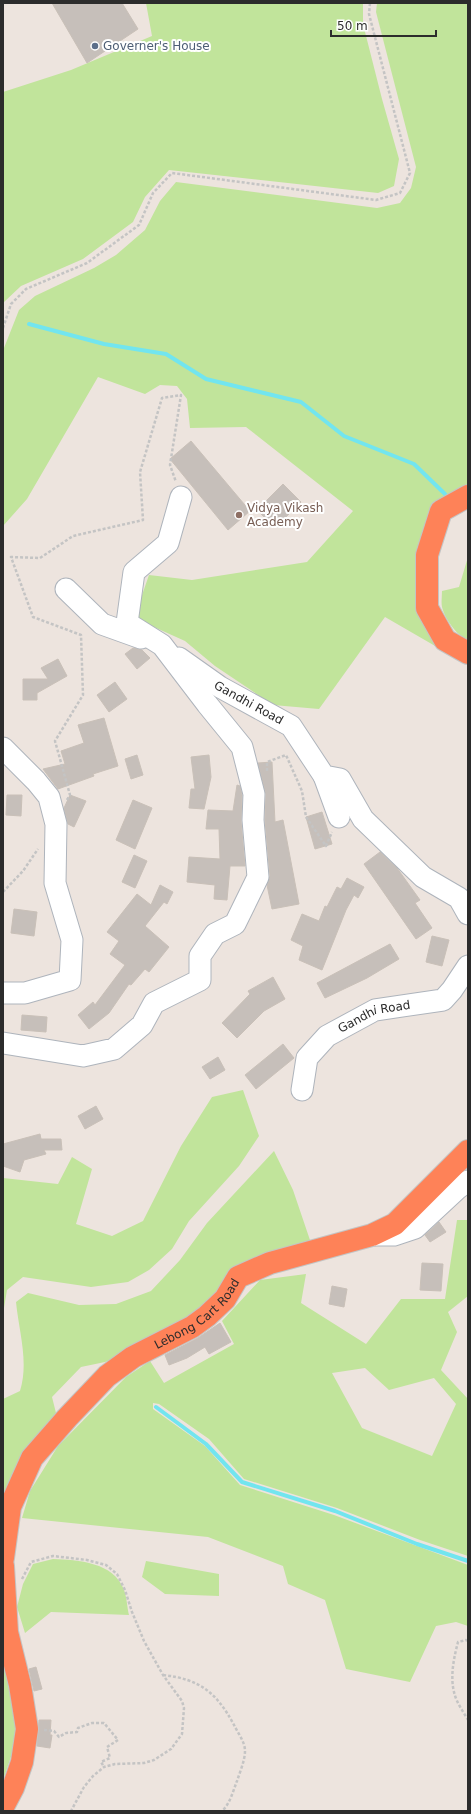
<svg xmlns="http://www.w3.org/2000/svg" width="471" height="1814" font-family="'DejaVu Sans',sans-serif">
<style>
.green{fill:#c1e49b;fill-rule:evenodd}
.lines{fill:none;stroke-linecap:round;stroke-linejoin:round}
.stream{stroke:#72e5ef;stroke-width:4}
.building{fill:#c6bfba;stroke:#c9c0b8}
.minor-casing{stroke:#aeb4bc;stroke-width:23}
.highway-casing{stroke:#c4c4c4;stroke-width:24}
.path{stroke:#c4c4c4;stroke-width:2.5;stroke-dasharray:3 2;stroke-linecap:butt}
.minor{stroke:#fff;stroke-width:21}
.highway{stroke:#fe8258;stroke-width:22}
.service-dot{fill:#5c6f8a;stroke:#fff;stroke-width:1.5}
.education-dot{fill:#8d6e63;stroke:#fff;stroke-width:1.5}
.labels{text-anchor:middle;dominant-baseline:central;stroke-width:4;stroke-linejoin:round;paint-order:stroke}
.service-label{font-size:12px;fill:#4e5e75;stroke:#fff;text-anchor:start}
.education-label{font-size:12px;fill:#785e54;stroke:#fff;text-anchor:start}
.street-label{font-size:12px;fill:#2c2c2c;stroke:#fff}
</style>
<rect width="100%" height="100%" fill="#ede4de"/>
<!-- green -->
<path class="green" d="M146,3H363V24L382,99L399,159L394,186L378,193L169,170L145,197L133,222L83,259L21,286L3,303V92L71,70L152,36Z
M377,3H468V488L423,545L449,654L385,617L319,709L273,705L215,666L185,641L134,618L149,575L192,580L307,562L353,511L246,427L190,428L187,399L177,386L160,385L145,394L98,377L27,499L3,526V358L4,348L19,310L35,296L94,268L116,255L145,230L160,201L176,182L377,208L400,203L411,188L416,167L376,12Z
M468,557V640C457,636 445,619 442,607C441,602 442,596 442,591L459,587Z
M243,1090L259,1136L239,1166L189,1221L172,1249L149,1270L128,1282L91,1287L23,1277L7,1290L3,1314V1178L58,1184L72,1157L92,1169L76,1224L112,1236L143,1221L181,1146L212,1097Z
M274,1151L293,1190L312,1246L219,1298L166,1338L105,1362L81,1367L52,1397L56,1413L27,1455L3,1521V1399L20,1391C29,1362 19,1332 16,1302L28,1293L79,1305L116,1304L151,1291L180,1260L207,1223Z
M457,1220H468V1296L448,1312L457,1332L441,1370L468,1399V1556L420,1540L337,1508L244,1479L209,1439L159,1404L153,1403V1409L205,1446L240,1485L334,1515L468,1565V1626L456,1622L436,1626L410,1682L346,1669L325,1600L288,1584L283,1566L208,1537L22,1518L30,1491L58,1446L126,1377L150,1361L164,1383L234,1344L222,1321L260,1280L306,1274L301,1303L366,1344L401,1299H445ZM365,1368L389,1390L434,1378L456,1404L432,1456L362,1428L332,1373Z
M53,1559C78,1560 114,1562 124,1590C127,1598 127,1607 129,1615L51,1612L25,1633L17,1607L23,1584L33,1564Z
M146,1561L219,1574V1596L165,1594L142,1577Z
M3,1648L17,1724L13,1751L3,1780Z"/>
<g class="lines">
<!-- stream -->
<path class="stream" d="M29,324L104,344L166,354L206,379L301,402L344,436L414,464L445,494
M156,1407L206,1444L242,1482L335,1511L417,1544L468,1561"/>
</g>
<!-- building -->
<path class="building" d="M52,3H122L138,29L87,63Z
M191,441L250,511L228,530L170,459Z
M283,484L301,502L275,528L257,510Z
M133,648L142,650L150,658L137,669L125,654Z
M58,659L67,676L37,693V700H23V679H48L41,668Z
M115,682L127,699L109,712L97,695Z
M104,718L118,766L93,774L94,776L58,789L43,769L65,764L61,751L84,743L78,725Z
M137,755L143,775L131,779L125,759Z
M209,755L211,777L204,809L189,808L191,789H195L191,757Z
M272,762L275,822L283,820L299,904L272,909L267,885L270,876L265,820L266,794L258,763Z
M237,785L240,786L242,795L241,821L245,866H230L227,900L214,899L215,885L187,882L189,857L220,859L219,829H206L208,810L233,811Z
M7,795H22L21,816L6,815Z
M70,795L86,801L74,827L68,824L64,808Z
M133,800L152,808L135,849L116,840Z
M322,812L332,844L315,849L306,817Z
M380,852L397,868L420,900L415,903L432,928L416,939L364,864Z
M134,855L147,861L135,888L122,882Z
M347,878L364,887L358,898L354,895L346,910L322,970L299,960L303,946L291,940L302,914L319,921L325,906L327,907L337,887L341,889Z
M160,885L173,892L167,904L164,902L145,926L169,947L149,972L145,969L131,985L129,984L109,1013L89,1029L78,1015L93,1002L95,1005L125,965L110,954L119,941L107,932L137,894L151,905Z
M14,909L37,912L34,936L11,933Z
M432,936L449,940L442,966L426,962Z
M390,944L399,959L367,978L325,998L317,983Z
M273,977L285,999L264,1011L237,1038L222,1023L250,994L248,991Z
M22,1015L47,1017L46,1032L21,1030Z
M283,1044L294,1058L256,1089L245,1075Z
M218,1057L225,1070L210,1079L202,1067Z
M96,1106L103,1119L85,1129L78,1116Z
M40,1134L41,1139H61L62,1150H44L46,1154L24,1160L20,1172L3,1166V1144Z
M439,1222L446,1232L430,1242L425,1235Z
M422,1263L443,1264L441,1291L420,1290Z
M332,1286L347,1289L344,1307L329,1304Z
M220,1323L231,1342L209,1354L205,1347L187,1358L169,1365L165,1355L198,1338Z
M36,1667L42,1689L34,1691L29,1669Z
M39,1720H51L50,1735H52L50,1748L37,1746Z"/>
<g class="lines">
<!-- minor casing -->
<g class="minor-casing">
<g id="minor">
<path d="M66,589L102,624L141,638"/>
<path id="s1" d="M179,658L220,687L291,726L324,776L340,779L363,819L423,877L459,898L468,914"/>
<path d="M3,748L36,781L49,797L56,824L55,883L72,940L70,980L25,993H3"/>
<path d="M324,776L339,817"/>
<path d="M3,1043L83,1056L114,1049L142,1025L154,1003L200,980V956L215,934L235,924L258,877L253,820L254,794L242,747L207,704L162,645L127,623L134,572L168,543L181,497"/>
<path id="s2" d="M302,1090L307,1058L327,1036L375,1010L443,1000L452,990L468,966"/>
<path d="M374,1235H394L415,1228L457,1189L468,1181"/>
</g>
</g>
<!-- highway casing -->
<g class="highway-casing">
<g id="highway">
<path d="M468,496L441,511L427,555V608L445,640L468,653"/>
<path id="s3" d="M3,1558L10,1507L32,1458L67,1418L107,1376L133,1357L192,1327L207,1316L225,1299L238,1277L270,1263L372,1235L395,1224L468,1151"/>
<path d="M3,1566L7,1632L20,1685L27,1729L22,1762L13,1788L3,1807"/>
</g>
</g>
<!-- path -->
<path class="path" d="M3,328L11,304L26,289L87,263L139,225L153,193L172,173L376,200L400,193L410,173L369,14L370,3
M267,771V762L286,755L302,791L306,817L326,846L332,832
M67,800L70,795L55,741L83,695L81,635L33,617L11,557L40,558L73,536L143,520L140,472L162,398L181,395L170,465L176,482
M3,892L23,871L38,849
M22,1579L31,1562L53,1556L87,1560L106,1565L117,1574L125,1590L132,1612L144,1641L163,1675L182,1701L184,1708L182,1734L171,1749L154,1760L144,1763L115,1764L104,1767L93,1776L84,1787L71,1811
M468,1641L466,1640L458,1642C454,1657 450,1676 454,1692C456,1702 463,1711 468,1720
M163,1675C200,1679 217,1693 234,1725C238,1733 245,1742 245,1751C245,1760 240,1772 237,1781C233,1791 230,1804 222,1811
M44,1730L54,1731L59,1737L66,1733L77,1732L78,1728L92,1723H104L118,1740L107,1747L110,1758L101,1762L104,1767"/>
<!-- minor -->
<use href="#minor" class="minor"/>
<!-- highway -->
<use href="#highway" class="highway"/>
</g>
<!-- markers -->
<circle class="service-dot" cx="95" cy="46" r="4"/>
<circle class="education-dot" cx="239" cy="515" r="4"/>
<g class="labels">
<!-- service labels -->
<g class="service-label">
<text x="103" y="46">Governer's House</text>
</g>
<!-- education labels -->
<g class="education-label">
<text x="247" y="508">Vidya Vikash<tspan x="247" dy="14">Academy</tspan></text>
</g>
<!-- street labels -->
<g class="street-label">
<text stroke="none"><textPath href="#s1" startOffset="83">Gandhi Road</textPath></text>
<text stroke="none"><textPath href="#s2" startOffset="114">Gandhi Road</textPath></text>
<text stroke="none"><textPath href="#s3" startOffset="327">Lebong Cart Road</textPath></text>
</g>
</g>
<!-- border -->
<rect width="471" height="1814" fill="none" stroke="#2c2c2c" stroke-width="8"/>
<!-- scale -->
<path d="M331 30v6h105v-6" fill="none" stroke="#2c2c2c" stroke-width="2"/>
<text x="337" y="30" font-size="12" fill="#2c2c2c" stroke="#ffffff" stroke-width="3" paint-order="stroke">50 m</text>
</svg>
